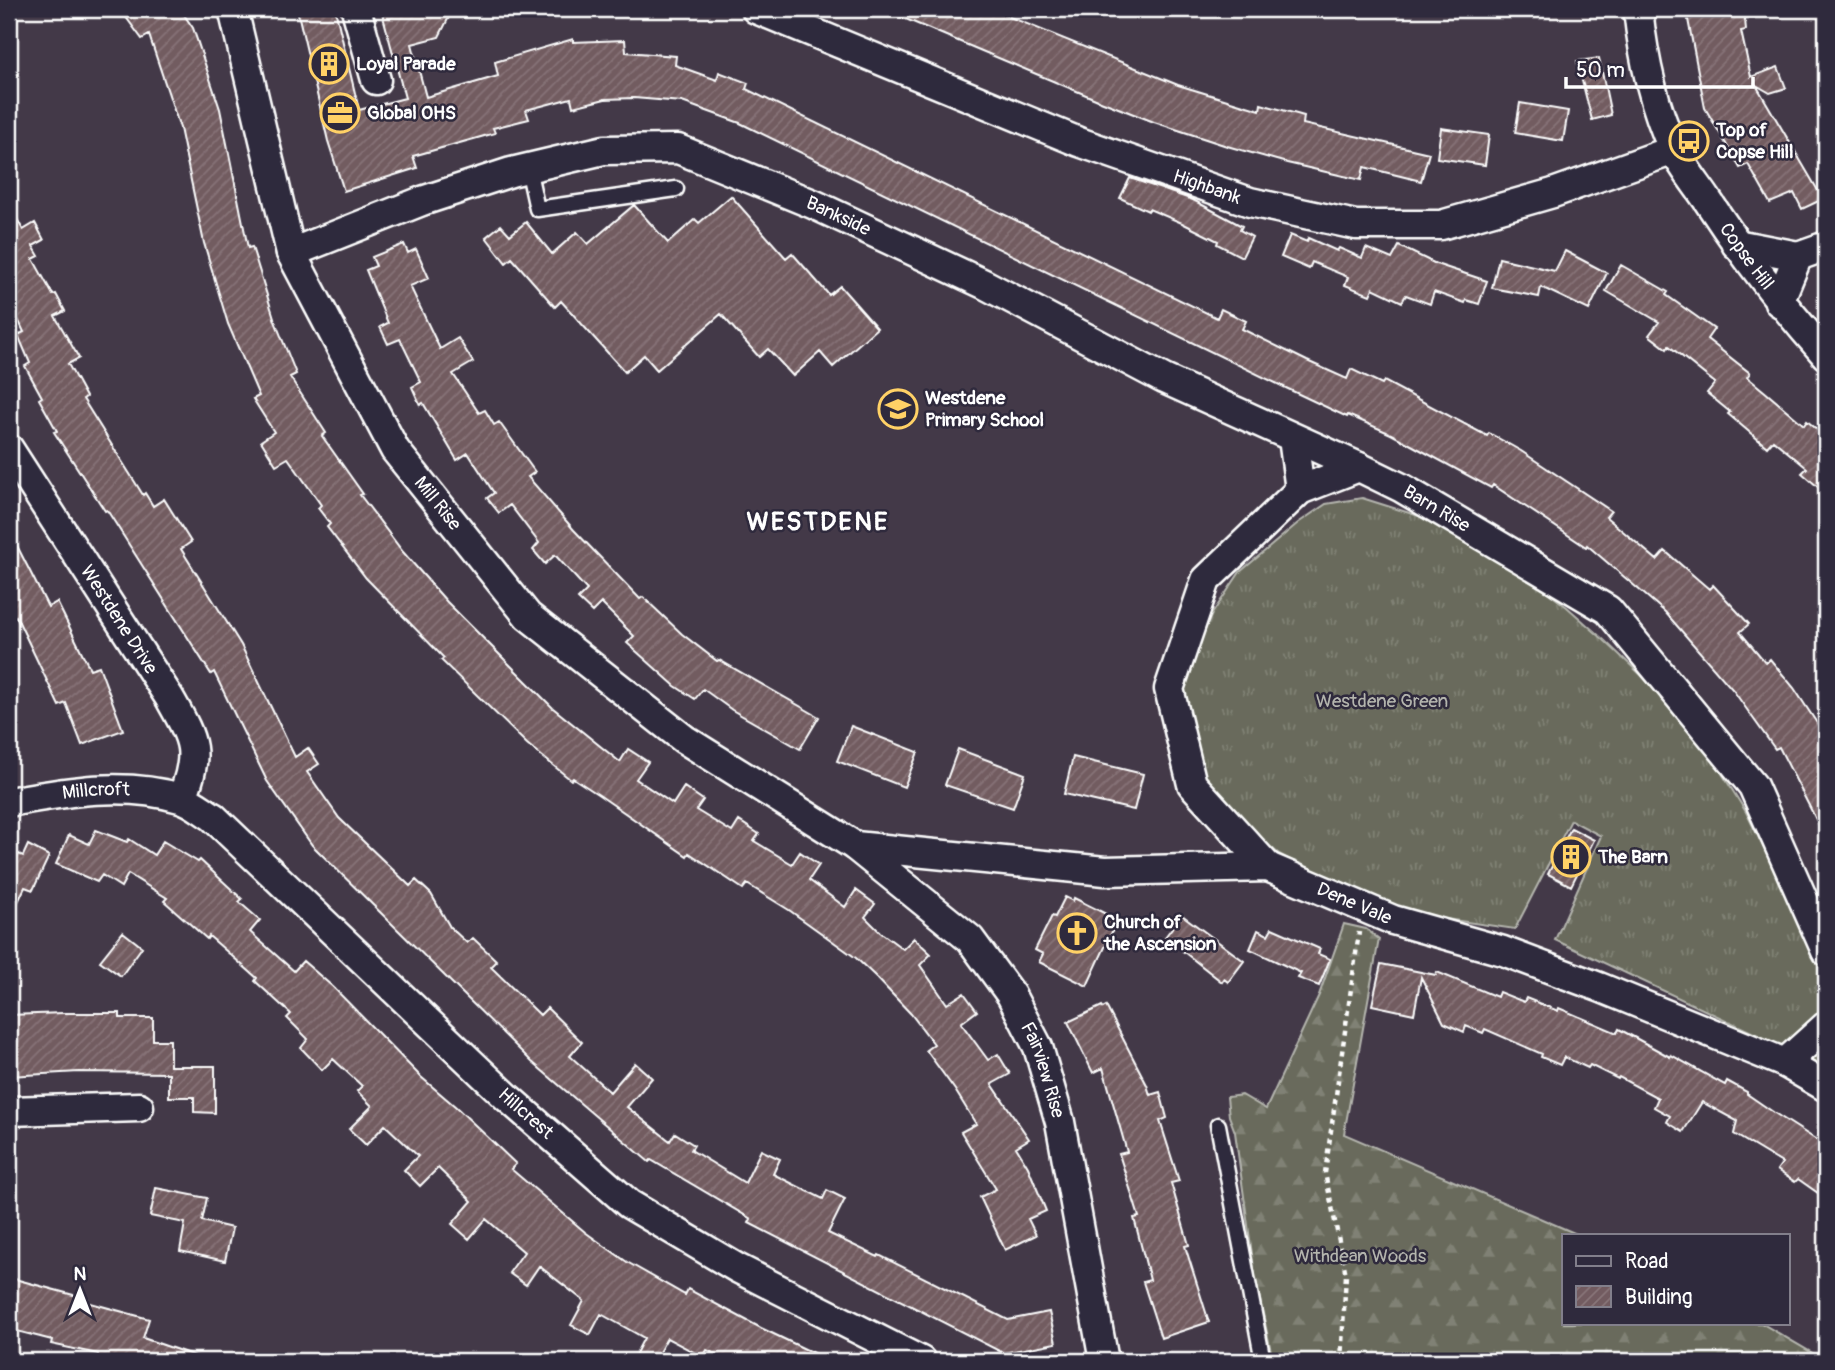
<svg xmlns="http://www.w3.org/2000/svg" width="1835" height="1370" font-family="Pangolin,sans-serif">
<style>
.grass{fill:url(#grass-tufts);stroke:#b4b5ae;stroke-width:2}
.forest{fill:url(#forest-firs);stroke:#b4b5ae;stroke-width:2}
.building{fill:url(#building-hatch);stroke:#fff;stroke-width:2}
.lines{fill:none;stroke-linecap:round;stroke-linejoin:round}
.lane-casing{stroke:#fff;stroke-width:19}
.street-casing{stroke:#fff;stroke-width:33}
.path{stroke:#fff;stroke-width:4.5;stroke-dasharray:5 5;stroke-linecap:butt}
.lane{stroke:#2f2a3d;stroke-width:14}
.street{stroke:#2f2a3d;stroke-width:28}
.labels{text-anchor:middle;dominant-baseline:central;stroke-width:5;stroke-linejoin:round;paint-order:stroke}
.poi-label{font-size:19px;font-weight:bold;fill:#fff;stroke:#2f2a3d;text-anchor:start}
.street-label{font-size:19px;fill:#fff;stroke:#2f2a3d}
.park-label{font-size:19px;fill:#b4b5ae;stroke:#2f2a3d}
.district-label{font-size:26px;font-weight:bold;letter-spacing:2px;fill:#fff;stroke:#2f2a3d}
</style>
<defs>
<pattern id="grass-tufts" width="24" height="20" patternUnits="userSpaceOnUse" patternTransform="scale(1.75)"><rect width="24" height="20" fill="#696b5c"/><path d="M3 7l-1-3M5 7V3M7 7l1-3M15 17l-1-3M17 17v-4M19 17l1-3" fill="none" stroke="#808174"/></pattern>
<pattern id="forest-firs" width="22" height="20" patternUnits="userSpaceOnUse" patternTransform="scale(1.75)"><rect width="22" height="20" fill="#696b5c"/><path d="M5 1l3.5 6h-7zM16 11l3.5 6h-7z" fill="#808174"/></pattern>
<pattern id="building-hatch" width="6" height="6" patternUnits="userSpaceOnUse" patternTransform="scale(1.75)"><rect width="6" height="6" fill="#725b60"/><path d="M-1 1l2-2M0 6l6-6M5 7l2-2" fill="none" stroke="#877478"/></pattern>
</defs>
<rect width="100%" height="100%" fill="#433948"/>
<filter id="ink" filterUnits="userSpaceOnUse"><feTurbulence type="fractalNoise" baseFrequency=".0143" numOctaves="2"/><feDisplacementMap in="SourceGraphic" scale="14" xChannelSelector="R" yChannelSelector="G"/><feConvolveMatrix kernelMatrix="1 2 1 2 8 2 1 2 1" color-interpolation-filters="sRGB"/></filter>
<g filter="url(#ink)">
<!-- grass -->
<path class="grass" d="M1362,498L1441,523L1512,565L1567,607L1604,640L1641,675L1689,728L1718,767L1746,812L1826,973V1072L1775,1043L1555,940L1601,836L1571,820L1515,929L1418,915L1350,892L1279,854L1238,820L1207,784L1193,754L1181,683L1212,614L1240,572L1298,523L1326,504Z"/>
<!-- forest -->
<path class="forest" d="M1344,924L1366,929L1379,939L1344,1134L1579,1235H1564V1323H1761L1826,1361H1273L1255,1276L1235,1132L1229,1116L1227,1097L1242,1095L1266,1109L1319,995Z"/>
<!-- building -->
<path class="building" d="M120,9H180L193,28L220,109L248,248L252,247L275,321L296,374L290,377L326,433L322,436L363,494L360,495L403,552L447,602L553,708L620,762L628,749L648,762L636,779L673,804L684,787L703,800L696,810L732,832L739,821L759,834L754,841L792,864L800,852L819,865L809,880L845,907L856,890L875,904L865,917L880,932L903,949L914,938L931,954L920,965L947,1004L964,993L977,1011L961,1023L988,1060L998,1054L1010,1074L992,1084L1029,1139L1016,1147L1028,1167L1046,1211L1028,1219L1036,1235L1005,1250L980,1197L996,1189L961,1132L976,1124L955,1090L926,1050L934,1044L911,1014L876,977L856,958L789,910L747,884L743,889L689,853L687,856L599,795L573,778L571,780L527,744L441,660L444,658L366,578L327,527L330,524L318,508L321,505L288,458L276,465L261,441L274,432L253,399L259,396L228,324L204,243L180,128L149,35L142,39Z
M297,9H335L359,110L405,98L381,9H453L439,37L412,44L426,97L498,76L495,62L573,39V42L625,40L626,52L676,56L675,65L717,80L719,72L748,83L746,89L1217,318L1221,309L1246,321L1242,329L1307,361L1347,379L1351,369L1382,384L1384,381L1487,436L1489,433L1521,451L1611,511L1606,517L1657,560L1665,551L1709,589L1713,585L1749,624L1740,632L1766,663L1770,659L1794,688L1826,737V839L1779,747L1775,749L1733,690L1665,612L1587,545L1586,547L1493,485L1491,488L1391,434L1348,415L1347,417L1286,388L740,123L682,102L634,98L605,99L573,107L571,98L549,104L526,110L529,119L493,128L495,133L413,156L417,168L344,191L328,141Z
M882,9H990L1178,85L1260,110L1261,104L1304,116L1303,124L1429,153L1421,181L1364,167L1361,180L1287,163L1227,146L1154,122L1098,100Z
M1686,9H1744L1746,30L1741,31L1751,77L1778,67L1786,88L1770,93L1756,85L1823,199L1802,209L1794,193L1770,203L1748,164L1740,168L1705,108Z
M1599,58L1611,115L1592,120L1577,61Z
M1520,103L1568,111L1563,141L1515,133Z
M1441,128L1489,135L1485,165L1437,158Z
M1130,178L1193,200L1242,226L1240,230L1252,237L1242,257L1217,244L1218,241L1182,223L1149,209L1148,211L1120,198Z
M731,196L786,258L792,253L829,295L840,286L877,328L833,367L820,352L793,376L768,349L759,357L721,314L657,370L644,355L625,372L561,301L555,307L512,258L506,263L486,237L501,225L510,235L526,222L552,254L577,232L588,244L634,205L668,243L695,219L699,223Z
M9,204L23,230L35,223L44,240L33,246L39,256L33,259L53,295L56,294L65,311L55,316L79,358L68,364L86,397L83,399L143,495L145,493L153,506L164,499L191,542L181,549L241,645L295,757L308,748L319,764L307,772L339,818L410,886L416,880L431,894L450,927L467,943L473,938L497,961L491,967L540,1015L547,1008L582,1042L570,1056L610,1092L635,1063L652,1078L627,1107L670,1141L675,1133L694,1145L691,1150L745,1183L761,1150L780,1159L773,1174L823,1199L827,1190L845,1199L828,1233L878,1257L879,1255L1008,1320L1049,1312L1056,1343L1003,1353L749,1223L751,1219L651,1160L649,1162L532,1062L312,845L267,781L214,672L211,674L107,510L105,511L54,432L57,431L39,399L42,397L25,366L30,363L18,335L24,332L9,300Z
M1290,235L1307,242L1308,238L1337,251L1339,248L1362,258L1366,248L1392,259L1399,246L1436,264L1487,281L1479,304L1466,300L1465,303L1434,292L1430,304L1406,295L1402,302L1373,288L1370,295L1345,285L1348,277L1312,262L1309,269L1281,257Z
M404,244L408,253L416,249L429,278L410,286L440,349L458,338L473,362L453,374L479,413L485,410L494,425L499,422L535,472L528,477L574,530L640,599L643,597L682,634L717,661L719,660L819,717L800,749L732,710L703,689L695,699L675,686L627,643L634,636L601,603L592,612L578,599L587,590L555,555L545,564L533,550L539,543L510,505L499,513L487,498L494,493L468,453L457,460L423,403L420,405L412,387L421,382L400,339L388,344L380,327L388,323L366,270L376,266L372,257Z
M1565,251L1607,273L1589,310L1541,287L1539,297L1492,288L1499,258L1555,271Z
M1621,265L1668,292L1666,295L1714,329L1707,339L1750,373L1747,377L1764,391L1804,425L1807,421L1826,437V494L1802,473L1807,468L1773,440L1767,447L1728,414L1730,412L1707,393L1715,383L1669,346L1667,349L1649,335L1659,322L1606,291Z
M9,530L48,607L57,602L90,669L99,666L123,730L82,745L66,703L59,706L16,616L9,620Z
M851,726L918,752L904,787L837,761Z
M958,749L1025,774L1013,808L945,785Z
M1073,757L1143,774L1134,810L1064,794Z
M1571,828L1594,840L1571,886L1548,874Z
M96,830L127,842L129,839L154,855L163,841L198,862L200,860L242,899L239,902L260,920L250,932L294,971L303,961L333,987L421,1077L456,1107L516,1164L511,1169L585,1232L627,1262L685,1295L688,1289L761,1328L830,1361H730L707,1350L703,1357L667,1338L654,1361H632L644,1338L601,1314L590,1335L571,1325L584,1301L539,1266L526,1285L509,1273L524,1252L486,1219L469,1239L452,1224L472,1201L438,1168L420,1186L404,1170L418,1156L385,1125L366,1145L349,1129L372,1106L357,1091L362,1086L333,1059L322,1070L301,1048L308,1039L287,1018L291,1014L255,981L257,978L209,936L207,939L164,901L167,898L128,874L121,887L102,875L97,882L56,864L69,835L89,844Z
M28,845L49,856L33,890L25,887L9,921V858L15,861L19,854L23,856Z
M1065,897L1073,901L1074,898L1110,916L1109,918L1117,921L1087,986L1039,962L1043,954L1035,950L1052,916L1055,917Z
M1182,915L1244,961L1228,982L1224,979L1222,982L1165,937Z
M1272,928L1320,949L1318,954L1330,959L1319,986L1298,978L1301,973L1250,949L1258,930L1268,935Z
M123,932L142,947L121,976L100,961Z
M1381,964L1436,975L1437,972L1497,997L1499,992L1524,1002L1526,998L1558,1011L1559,1008L1617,1033L1619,1029L1670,1057L1671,1055L1725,1085L1727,1081L1747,1092V1094L1776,1114L1826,1146V1180L1818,1193L1798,1179L1795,1182L1777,1170L1782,1163L1734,1134L1737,1121L1702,1102L1683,1132L1667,1122L1670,1116L1654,1107L1658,1098L1619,1077L1618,1079L1590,1065L1588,1068L1564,1057L1560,1065L1541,1057L1542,1054L1485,1029L1483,1033L1466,1026L1464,1032L1444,1023L1421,977L1414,1014L1372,1005Z
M1102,1006L1103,1008L1106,1006L1147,1085L1150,1095L1160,1092L1167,1118L1160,1121L1179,1181L1171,1183L1189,1245L1185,1246L1209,1322L1161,1338L1143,1282L1150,1280L1134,1218L1139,1217L1119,1154L1127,1152L1103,1068L1093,1073L1068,1022Z
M64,1013H120V1018H153V1040H170V1066H215V1113L194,1112V1097H169V1073L79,1072L9,1076V1015Z
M156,1188L207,1198L202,1221L232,1228L225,1261L180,1251L185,1223L150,1216Z
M11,1278L88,1299L87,1302L149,1319L143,1338L201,1358V1361H112L98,1357V1354L51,1344L52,1340L9,1329V1289Z"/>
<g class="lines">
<!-- lane casing -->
<g class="lane-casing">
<path id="lane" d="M528,168L537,209L676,189
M1218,1125L1263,1361"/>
</g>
<!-- street casing -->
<g class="street-casing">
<g id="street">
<path id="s1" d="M233,9L291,253L395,450L528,616L684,739L855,846L970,939L1011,995L1038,1047L1060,1122L1104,1361"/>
<path d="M356,9L376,80"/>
<path id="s2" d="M756,9L1079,142L1250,202L1356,225H1441L1553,193L1674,150"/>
<path id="s3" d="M1638,9C1643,56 1653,105 1673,148C1682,166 1695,182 1706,198C1743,255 1781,304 1826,355"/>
<path d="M1736,244L1798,256"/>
<path id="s4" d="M291,253L422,201L511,172L604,150L678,149L813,204L984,284L1164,379L1359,467"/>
<path d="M1779,302L1798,256L1826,246"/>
<path d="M1293,438L1300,490"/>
<path id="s5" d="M9,449L169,697C193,740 201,750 182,798"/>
<path id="s6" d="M9,802C65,792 123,781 180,798C192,801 203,811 213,817L508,1098L629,1204L737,1268L921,1361"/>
<path id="s7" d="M855,846L1105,871L1268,867L1393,920L1503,951L1599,987L1785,1063L1826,1087"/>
<path id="s8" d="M1268,867L1192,784L1169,689L1206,580L1300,490L1359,467L1402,488L1608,610L1753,786L1826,951"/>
<path d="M1785,1063L1826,1026"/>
<path d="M9,1111L139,1107"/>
</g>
</g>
<!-- path -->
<path class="path" d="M1341,1361L1346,1275L1325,1173L1359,932"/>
<!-- lane -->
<use href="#lane" class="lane"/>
<!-- street -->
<use href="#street" class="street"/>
</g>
</g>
<!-- icons -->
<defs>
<g id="building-ring" transform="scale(2.0125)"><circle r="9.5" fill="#2f2a3d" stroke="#ffd166" stroke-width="1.5"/><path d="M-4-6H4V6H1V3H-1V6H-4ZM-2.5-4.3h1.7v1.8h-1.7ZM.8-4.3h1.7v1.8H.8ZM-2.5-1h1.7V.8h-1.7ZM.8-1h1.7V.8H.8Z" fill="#ffd166"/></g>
<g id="office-ring" transform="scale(2.0125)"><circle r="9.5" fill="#2f2a3d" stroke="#ffd166" stroke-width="1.5"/><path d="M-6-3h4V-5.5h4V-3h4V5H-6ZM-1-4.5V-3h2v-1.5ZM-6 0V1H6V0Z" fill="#ffd166"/></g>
<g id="bus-ring" transform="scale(2.0125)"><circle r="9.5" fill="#2f2a3d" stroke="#ffd166" stroke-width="1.5"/><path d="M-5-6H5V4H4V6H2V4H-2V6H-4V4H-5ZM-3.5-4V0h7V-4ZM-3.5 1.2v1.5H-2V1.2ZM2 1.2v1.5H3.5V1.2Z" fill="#ffd166"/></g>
<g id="school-ring" transform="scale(2.0125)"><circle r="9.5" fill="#2f2a3d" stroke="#ffd166" stroke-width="1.5"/><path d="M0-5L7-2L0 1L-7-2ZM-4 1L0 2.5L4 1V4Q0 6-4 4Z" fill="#ffd166"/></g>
<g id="church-ring" transform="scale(2.0125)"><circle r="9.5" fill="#2f2a3d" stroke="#ffd166" stroke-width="1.5"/><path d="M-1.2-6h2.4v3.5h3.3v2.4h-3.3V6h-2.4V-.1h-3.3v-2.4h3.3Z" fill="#ffd166"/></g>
</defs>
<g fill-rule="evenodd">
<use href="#building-ring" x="329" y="64"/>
<use href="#office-ring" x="340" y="113"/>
<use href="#bus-ring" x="1689" y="141"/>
<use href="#school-ring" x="898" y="409"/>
<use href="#building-ring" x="1571" y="857"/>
<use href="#church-ring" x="1077" y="933"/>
</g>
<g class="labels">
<!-- poi labels -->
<g class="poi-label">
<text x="356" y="64">Loyal Parade</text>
<text x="367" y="113">Global OHS</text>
<text x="1716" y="130">Top of<tspan x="1716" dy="22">Copse Hill</tspan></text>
<text x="925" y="398">Westdene<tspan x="925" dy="22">Primary School</tspan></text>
<text x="1598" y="857">The Barn</text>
<text x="1104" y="922">Church of<tspan x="1104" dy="22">the Ascension</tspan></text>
</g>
<!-- street labels -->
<g class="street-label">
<text stroke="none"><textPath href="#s2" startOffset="485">Highbank</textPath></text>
<text stroke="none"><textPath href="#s4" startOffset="578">Bankside</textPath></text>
<text stroke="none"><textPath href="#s3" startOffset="275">Copse Hill</textPath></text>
<text stroke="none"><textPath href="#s1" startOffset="542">Mill Rise</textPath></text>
<text stroke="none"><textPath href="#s8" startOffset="607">Barn Rise</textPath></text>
<text stroke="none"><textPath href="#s5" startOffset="203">Westdene Drive</textPath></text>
<text stroke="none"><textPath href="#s6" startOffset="88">Millcroft</textPath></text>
<text stroke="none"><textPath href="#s7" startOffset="508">Dene Vale</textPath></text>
<text stroke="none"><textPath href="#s1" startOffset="1386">Fairview Rise</textPath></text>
<text stroke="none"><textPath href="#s6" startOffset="642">Hillcrest</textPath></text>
</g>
<!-- park labels -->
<g class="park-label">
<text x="1382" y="701">Westdene Green</text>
<text x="1360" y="1256">Withdean Woods</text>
</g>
<!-- district labels -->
<g class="district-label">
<text x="818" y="522">WESTDENE</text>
</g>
</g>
<!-- margin -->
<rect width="1835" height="1370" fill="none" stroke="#2f2a3d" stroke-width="35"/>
<rect x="18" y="18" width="1800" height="1335" fill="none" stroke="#fff" stroke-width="2.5" filter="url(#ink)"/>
<!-- legend -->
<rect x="1562" y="1234" width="228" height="91" fill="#2f2a3d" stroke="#827f8b" stroke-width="2"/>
<rect x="1576" y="1256" width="35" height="10" fill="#2f2a3d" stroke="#827f8b" stroke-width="2"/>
<text x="1625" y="1268" font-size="21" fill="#ffffff">Road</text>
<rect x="1576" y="1286" width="35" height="21" fill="url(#building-hatch)" stroke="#827f8b" stroke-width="2"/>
<text x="1625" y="1304" font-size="21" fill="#ffffff">Building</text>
<!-- north arrow -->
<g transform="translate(80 1290)" stroke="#2f2a3d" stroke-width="5" paint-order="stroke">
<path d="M0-5L12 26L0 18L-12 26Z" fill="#ffffff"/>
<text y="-10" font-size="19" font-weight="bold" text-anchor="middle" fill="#ffffff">N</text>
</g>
<!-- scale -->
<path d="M1566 77v10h187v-10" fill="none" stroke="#ffffff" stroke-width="3.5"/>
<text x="1576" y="77" font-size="21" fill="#ffffff" stroke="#2f2a3d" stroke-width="5" paint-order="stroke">50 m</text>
</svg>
